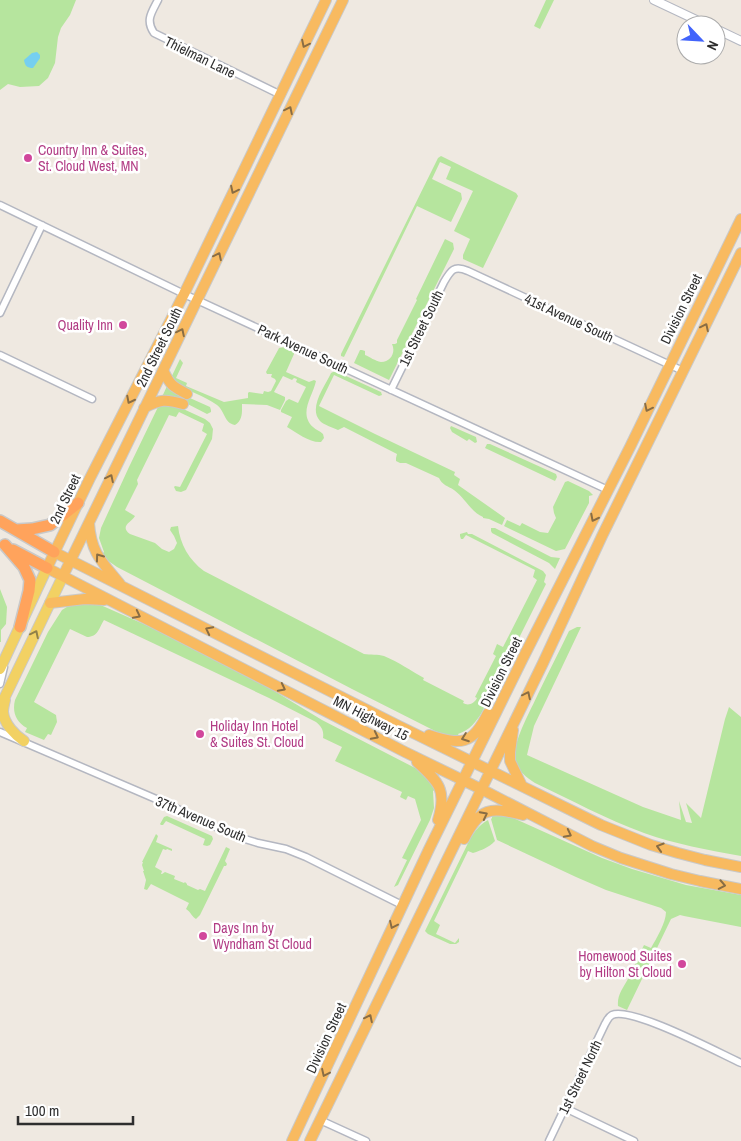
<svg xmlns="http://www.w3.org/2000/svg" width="741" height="1141" font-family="'Archivo Narrow',sans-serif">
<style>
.green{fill:#b6e59e}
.water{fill:#75cff0}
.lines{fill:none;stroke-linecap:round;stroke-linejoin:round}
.minor-casing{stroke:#b4b7c1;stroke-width:9}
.tertiary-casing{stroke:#b4b7c1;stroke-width:10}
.primary-casing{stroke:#c9c9c9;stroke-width:12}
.trunk-casing{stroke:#c9c9c9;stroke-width:12}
.motorway-casing{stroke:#c9c9c9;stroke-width:14}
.minor{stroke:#fff;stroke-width:6}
.tertiary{stroke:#fff;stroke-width:8}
.primary{stroke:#f2d163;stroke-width:10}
.trunk{stroke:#f8ba60;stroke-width:10}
.motorway{stroke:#ffa35c;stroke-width:11}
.oneway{stroke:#896d44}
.oneway2{stroke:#908048}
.hotel-dot{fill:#d1479c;stroke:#fff;stroke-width:2}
.labels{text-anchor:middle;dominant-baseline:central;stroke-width:5;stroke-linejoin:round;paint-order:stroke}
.street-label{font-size:14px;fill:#2e2e2e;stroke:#fff}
.hotel-label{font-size:14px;fill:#b23c85;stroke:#fff;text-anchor:start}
</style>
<rect width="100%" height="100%" fill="#efe9e1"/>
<!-- green -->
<path class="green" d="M0,0H76L70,15L61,28L58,37L55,63L48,78L39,86L20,87L8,84L0,90Z
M546,0H554L540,29L534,26Z
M441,156L516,193L518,196L483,268L463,259V255L470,239L454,231L473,191L446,179L451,167L440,162L432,179L461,193L462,199L451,222L417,206L344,357L341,356V354L438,158Z
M445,239L453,243L454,249L389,380L354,363L360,350H362L365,351V355C370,357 375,361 381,362C391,362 396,352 392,344H395L397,343V340L417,300L416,299Z
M285,347L294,351V354L286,372L309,382L314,380L316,381C313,396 298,413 313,427C316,430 320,431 323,434L324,438L321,442C310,443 297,433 287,427L292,417L281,412V410L286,401L289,399L298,403L306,387L296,382L297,379L294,378L292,380L283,376L274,392L285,397V400L280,410L267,405L242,404C242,412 243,420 235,425C224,423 225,411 217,405C206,397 185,389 172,383L170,380L180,359L183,363L176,378L187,383L186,386L224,402L248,398V393L249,392L263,394L264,391L268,392L271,391L276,381L275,379L271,377L272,374H267L266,372L278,350L279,348Z
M335,371L381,392L382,395L379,396L334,375L319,406L375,434L455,472L454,475L460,479L458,485L505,518L502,525L489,519L483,518V517C471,512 465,498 454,490C448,486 442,485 439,478L406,463H400L396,461V458L397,454L344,427L338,430C332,427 324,425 320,421C308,408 325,386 331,373Z
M167,386L172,390L210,407L211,410V412L207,414L178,399L162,397Z
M163,405L179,407L205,419L210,423L213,429L212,439L186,490L181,492L176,491L174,487L175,486L180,487L207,434L202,431L204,424L179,412L176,417L169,415L137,480L138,484L125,510L135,516C132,522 119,526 130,534L155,543L162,549L169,552L174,549L177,543L174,536L170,530L171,527L178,526C180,544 189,560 204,571L364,654C370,655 378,654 384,656C399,662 411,671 424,678L423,680L464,701L463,703C468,706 474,704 477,698L475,697L496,656L493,654L497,644L503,647L537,580L533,577L535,570L466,535L463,539H461L460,536V534L467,532L468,534H472L543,571L546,575L544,582L546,584L482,712C476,722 470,730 458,734L459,736C450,736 443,734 435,731L352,689L117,567L107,560L102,554L104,552L99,538L101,528L129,467L158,407Z
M451,426L476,437L477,442L475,443L469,439L467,441L452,432L450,428Z
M487,444H490L556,474L557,477L555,481L485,448Z
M568,481L589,491L593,495L589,496V503L565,549L556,551L504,526L507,520L520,526L522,523L540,532L548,533L556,518L554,513L553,507L565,482Z
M491,528H495L551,557L560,558L555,569L549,563L492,533L491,531Z
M0,589L7,607L6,624L1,630V642H0Z
M72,601L96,603L164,633L266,686L322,720L419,770L422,772L436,789L433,791L434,808L430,820L398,885L394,887L407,860L402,858L421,820L415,799L408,796L406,800L400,797L402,792L335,761L342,747L323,738C324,731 322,727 316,722L269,698L104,620C99,628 98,637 87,637L70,629L34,702L56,715L57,722L51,735L48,734L44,740L25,732L27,728C16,722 12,712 15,700L48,632L62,610L70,605L71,606L73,605Z
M577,627H581L534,726L527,755L643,807L681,820L679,801L686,822L692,823L686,803L701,818L725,719L729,707L741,717V856C708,850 675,844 644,833C606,819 571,800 535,783C524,776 516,769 515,756C514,739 531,710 538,694C548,673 559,652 569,631Z
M496,815L511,817L602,858L632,869L686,885L741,895V927L684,916L680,915L671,919L627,1010L618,1006C617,995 623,988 628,979C634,968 638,956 644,945L651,948C656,939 666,923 666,912L661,908L606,890L576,877L497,840L491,819L492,818V816Z
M167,816L212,836L213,839L210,845L207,846L203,845L205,839L166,821L163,825H161L160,824L164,817Z
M488,820L495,841C488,848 482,850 473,853L468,851L434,921L440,925L436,934L455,943L459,938V942L456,944H450L428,934L425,931L470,839C474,832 480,824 488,820Z
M156,834L158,836L156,842L172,849V851L167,849L166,850L163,849L155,867L162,871L161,874H162L165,872L175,876L174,879L184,883L185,882L187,884V885L198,890L200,889L205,891L226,847L230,849L225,861L227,864L226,866H224L200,915L196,919C192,917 191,912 186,909L189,903L151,884L147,890L144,889L146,880L143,871H144L142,865L143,862H142Z"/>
<!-- water -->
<path class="water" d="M37,52L40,55V58L33,68C27,68 25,66 24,60L32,53Z"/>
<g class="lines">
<!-- minor casing -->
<g class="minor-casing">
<path id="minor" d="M158,0C152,12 145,20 154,33L281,95
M0,205L184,294L608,490
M0,313L42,225
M0,355L92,399
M391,390L444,282C451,270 454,265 468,271L683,371
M0,684L4,667
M0,732L163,802L235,836L258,843L286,849L306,857L402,905
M565,1108L634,1141
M320,1120L366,1141
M549,1141L605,1024C607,1021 608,1017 612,1015C631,1006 719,1053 741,1063"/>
</g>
<!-- tertiary casing -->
<g class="tertiary-casing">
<path id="tertiary" d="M654,0L707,25
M716,29L741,41"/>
</g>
<!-- primary casing -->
<g class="primary-casing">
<path id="primary" d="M0,669L47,568
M5,700C4,704 3,708 3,712C4,724 15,735 24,741
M0,707L63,576"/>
</g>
<!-- trunk casing -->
<g class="trunk-casing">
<path id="trunk" d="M326,0L184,294L90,478L47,568L405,752L481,789L592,846L621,858L671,874L700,881L741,889
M163,370C170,385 172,386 187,394
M144,408C160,399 166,399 183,404
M89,523C91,553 102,562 120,584
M54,552L399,726L601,825L651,845L678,853L705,860L741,867
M63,576L343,0
M50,603L85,599L104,600
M513,730L510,752V761L522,786
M429,735C461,745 472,746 488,713
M417,762C439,782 447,790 438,820
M464,839C480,807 490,807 523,815
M292,1141L429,849L523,658L630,447L741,219
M310,1141L543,663L602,536L741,253"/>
</g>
<!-- motorway casing -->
<g class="motorway-casing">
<path id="motorway" d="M0,521L54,552
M16,530L32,529L50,525L78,503
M5,545L24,567L30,580L29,591L20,627
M13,550L47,568"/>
</g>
<!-- minor -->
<use href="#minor" class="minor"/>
<!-- tertiary -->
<use href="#tertiary" class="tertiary"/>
<!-- primary -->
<use href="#primary" class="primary"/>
<!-- trunk -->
<use href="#trunk" class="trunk"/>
<!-- motorway -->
<use href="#motorway" class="motorway"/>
</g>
<!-- one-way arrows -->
<defs><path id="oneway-chevron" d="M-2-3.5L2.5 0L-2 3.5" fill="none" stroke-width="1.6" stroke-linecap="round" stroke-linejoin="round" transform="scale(1.25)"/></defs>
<g class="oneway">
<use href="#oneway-chevron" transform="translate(305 44) rotate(116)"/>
<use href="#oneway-chevron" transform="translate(289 110) rotate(-64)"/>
<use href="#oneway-chevron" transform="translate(234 190) rotate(116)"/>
<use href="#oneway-chevron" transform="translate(218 256) rotate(-64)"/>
<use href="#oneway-chevron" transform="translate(705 327) rotate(-64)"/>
<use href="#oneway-chevron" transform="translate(181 332) rotate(-64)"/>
<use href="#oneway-chevron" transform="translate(130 400) rotate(117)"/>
<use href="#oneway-chevron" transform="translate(648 408) rotate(116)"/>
<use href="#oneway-chevron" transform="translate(110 478) rotate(-64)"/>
<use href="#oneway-chevron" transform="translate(594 518) rotate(117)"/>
<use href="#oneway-chevron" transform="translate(99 557) rotate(-126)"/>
<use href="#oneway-chevron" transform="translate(137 615) rotate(27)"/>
<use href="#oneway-chevron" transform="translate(209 630) rotate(-153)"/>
<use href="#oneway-chevron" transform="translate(282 688) rotate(27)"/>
<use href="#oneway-chevron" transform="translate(527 695) rotate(-64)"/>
<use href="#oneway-chevron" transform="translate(375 736) rotate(27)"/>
<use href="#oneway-chevron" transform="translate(465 738) rotate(160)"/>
<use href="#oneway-chevron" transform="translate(484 815) rotate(-27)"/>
<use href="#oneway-chevron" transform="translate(568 834) rotate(27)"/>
<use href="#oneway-chevron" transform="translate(660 847) rotate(-163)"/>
<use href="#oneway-chevron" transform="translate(722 885) rotate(11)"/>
<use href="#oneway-chevron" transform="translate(393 925) rotate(115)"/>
<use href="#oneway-chevron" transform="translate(369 1018) rotate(-64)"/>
<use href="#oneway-chevron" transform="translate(325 1073) rotate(115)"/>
</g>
<use class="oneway2" href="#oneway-chevron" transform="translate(35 634) rotate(-64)"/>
<!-- markers -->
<g class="hotel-dot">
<circle cx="28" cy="158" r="5"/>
<circle cx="123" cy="325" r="5"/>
<circle cx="200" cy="734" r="5"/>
<circle cx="203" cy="936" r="5"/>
<circle cx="682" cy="964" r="5"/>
</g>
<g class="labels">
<!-- street labels -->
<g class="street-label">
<text transform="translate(200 57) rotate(26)">Thielman Lane</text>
<text transform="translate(681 309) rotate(-64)">Division Street</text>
<text transform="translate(569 318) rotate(25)">41st Avenue South</text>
<text transform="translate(421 328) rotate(-64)">1st Street South</text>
<text transform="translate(159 347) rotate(-64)">2nd Street South</text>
<text transform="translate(303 349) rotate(25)">Park Avenue South</text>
<text transform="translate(65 499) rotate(-65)">2nd Street</text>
<text transform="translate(501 672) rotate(-64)">Division Street</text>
<text transform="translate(371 718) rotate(27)">MN Highway 15</text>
<text transform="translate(201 819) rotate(23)">37th Avenue South</text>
<text transform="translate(326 1038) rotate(-65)">Division Street</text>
<text transform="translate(580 1077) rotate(-64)">1st Street North</text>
</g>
<!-- hotel labels -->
<g class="hotel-label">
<text x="38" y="150">Country Inn &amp; Suites,<tspan x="38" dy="16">St. Cloud West, MN</tspan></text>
<text x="113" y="325" text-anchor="end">Quality Inn</text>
<text x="210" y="726">Holiday Inn Hotel<tspan x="210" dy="16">&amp; Suites St. Cloud</tspan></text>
<text x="213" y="928">Days Inn by<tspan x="213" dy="16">Wyndham St Cloud</tspan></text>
<text x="672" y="956" text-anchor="end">Homewood Suites<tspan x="672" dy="16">by Hilton St Cloud</tspan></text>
</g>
</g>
<!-- north arrow -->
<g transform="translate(701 40) rotate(115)"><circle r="24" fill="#ffffff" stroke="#ababab"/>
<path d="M0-4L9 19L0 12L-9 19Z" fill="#4264fb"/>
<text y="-8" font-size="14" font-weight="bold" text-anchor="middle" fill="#2e2e2e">N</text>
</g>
<!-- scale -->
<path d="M18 1116v8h115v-8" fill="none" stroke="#2e2e2e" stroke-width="2.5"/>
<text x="25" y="1116" font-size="15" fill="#2e2e2e" stroke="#ffffff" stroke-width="4" paint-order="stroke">100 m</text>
</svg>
